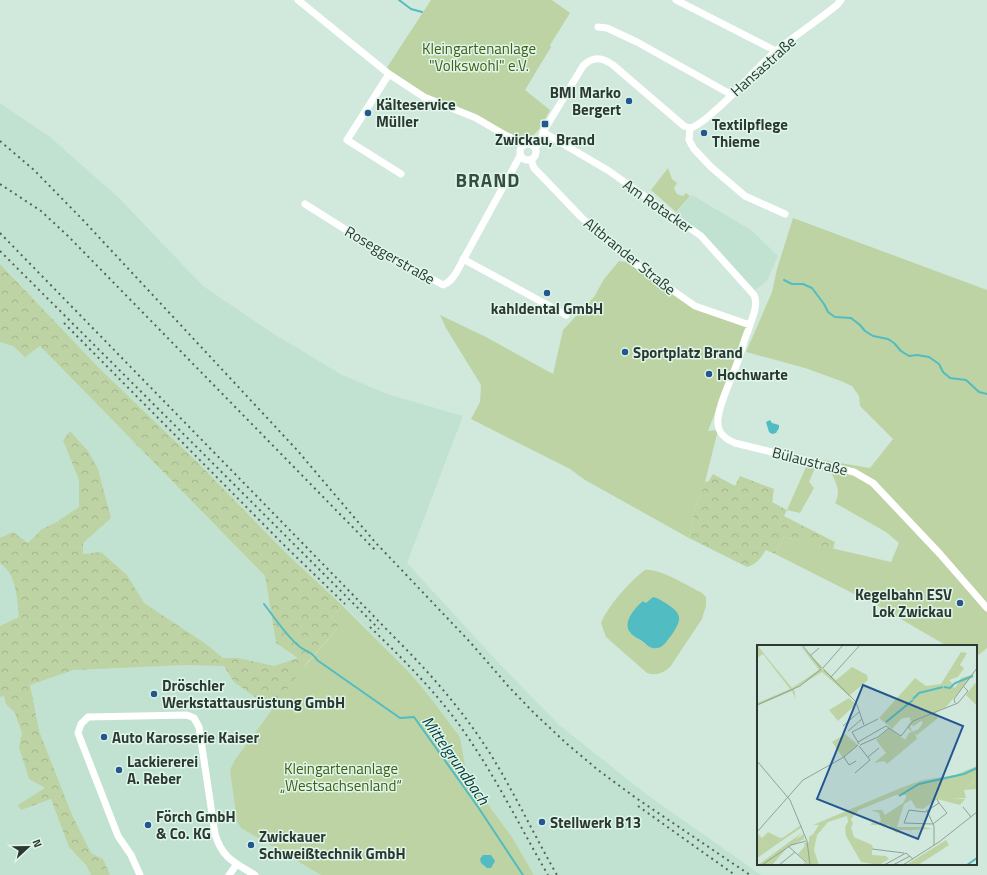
<svg xmlns="http://www.w3.org/2000/svg" width="987" height="875" font-family="'Titillium Web',sans-serif">
<style>
.built{fill:#c1e2d1}
.green{fill:#bed3a3;fill-rule:evenodd}
.forest{fill:url(#forest-crowns)}
.water{fill:#51bcc1}
.lines{fill:none;stroke-linecap:round;stroke-linejoin:round}
.stream{stroke:#51bcc1;stroke-width:2}
.minor{stroke:#fff;stroke-width:7}
.rail{stroke:#55635c;stroke-width:2;stroke-dasharray:2 4;stroke-linecap:butt}
.poi-dot{fill:#24578f;stroke:#def7ea;stroke-width:1.5}
.labels{text-anchor:middle;dominant-baseline:central;stroke-width:3;stroke-linejoin:round;paint-order:stroke}
.park-label{font-size:15px;fill:#455e15;stroke:#def7ea}
.street-label{font-size:15px;fill:#2e3833;stroke:#def7ea}
.poi-label{font-size:15px;font-weight:bold;fill:#2e3833;stroke:#def7ea;text-anchor:start}
.water-label{font-size:16px;font-style:italic;fill:#03383a;stroke:#def7ea}
.district-label{font-size:19px;font-weight:bold;letter-spacing:1px;fill:#384d42;stroke:#def7ea}
.inset-river{fill:none;stroke:#51bcc1;stroke-width:2}
.inset-road{fill:none;stroke:#90a298;stroke-width:1}
.view{fill:#24578f;fill-opacity:0.15;stroke:#24578f;stroke-width:2}
.inset-edge{fill:none;stroke:#2e3833;stroke-width:2}
</style>
<defs>
<pattern id="forest-crowns" width="20" height="18" patternUnits="userSpaceOnUse"><rect width="20" height="18" fill="#bed3a3"/><path d="M2 6a3 3 0 1 1 6 0M12 15a3 3 0 1 1 6 0" fill="none" stroke="#a4b68d"/></pattern>
</defs>
<rect width="100%" height="100%" fill="#d1e9dc"/>
<!-- built -->
<path class="built" d="M0,103L50,137L119,198L203,286L274,334L342,375L387,394L463,416L407,563L493,657L558,724L646,794L761,875H534L512,837L492,810L466,771L460,737L430,697L409,672L349,611L288,555L199,464L100,369L0,264Z
M692,195L751,230L778,256L767,281L755,290L705,236L674,215Z
M0,313L40,346L265,576L276,643L307,663L234,761L230,770L241,828L321,875H0Z"/>
<!-- green -->
<path class="green" d="M431,0H552L570,13L550,45L551,47L525,90L550,110C542,124 539,134 524,141L425,96L386,69Z
M668,168L672,179L677,183L674,188L677,194L683,196L686,193L690,196L676,212L651,190Z
M793,218L987,290V648L976,657V646H947L882,608L775,554L784,537L891,562L899,543L886,532L835,503C842,491 835,481 830,470L815,468L809,482L814,488L800,513L787,510L810,458L870,468L893,439L860,406L859,396L852,386L841,381L805,368L746,352L772,292L777,269Z
M619,261L627,262L698,310L746,327L730,374L708,431L717,430V434L705,482L695,508L689,538L585,480L570,469L471,419L480,402L481,385L446,328L440,315L486,337L553,374L563,330L594,297L604,279Z
M645,570C659,568 688,586 702,593L706,597V606L702,619L670,667C663,673 656,676 647,673L606,637L601,623C607,607 631,580 645,570ZM643,601L646,603L657,649L651,648L630,633Z
M343,606L409,672L430,697L460,737L466,771L492,810L512,837L534,875H321L241,828L237,821L230,770L234,761L299,673L336,630L339,625L331,617Z"/>
<!-- forest -->
<path class="forest" d="M0,264L100,369L199,464L288,555L343,606L331,617L339,625L336,630L307,663L272,709L234,682L224,666L185,665L73,670L30,685L39,731L72,815L91,853L103,859L110,875H91L87,866L69,847L51,799L21,810L18,805L45,788L29,779L19,747L22,733L15,713L6,704L4,696L0,697V626L19,617C17,598 17,575 0,563V538L13,532L28,543L42,529L55,523L79,507V480L63,440L70,431L88,451L98,469L111,518L83,543V554L101,552L127,575L144,603L206,644L223,658H238L274,666L298,658L276,643L265,576L40,346L25,357L13,346L0,342Z
M713,474L735,486L740,476L774,489L772,502L787,510L784,516L835,542L833,549L784,537L775,554L766,550C760,559 757,564 747,567L689,538L695,508L705,482L709,481Z"/>
<!-- water -->
<path class="water" d="M770,420L772,423L779,425V428L776,433L772,434L769,432L766,422Z
M653,597C658,598 662,601 667,604C684,615 681,620 671,636C667,640 664,647 658,648C651,650 647,645 642,641C638,638 632,636 630,632C622,622 635,608 643,601L646,603Z
M483,855H491L495,861L491,868H487L481,863L480,859Z"/>
<g class="lines">
<!-- stream -->
<path class="stream" d="M399,0L411,9L422,12
M784,280L792,284H803L812,288L824,304L828,312L835,317L851,318L860,325L865,331L873,336L888,339L894,343L901,351L909,356L917,355L929,357L939,364L943,372L950,378L966,380L979,392L987,394
M264,604C275,618 286,636 300,647C308,653 312,651 317,660L400,718L414,717L478,807L523,875"/>
<!-- minor -->
<path class="minor" d="M298,0L389,74L424,97L476,118L505,135L525,144
M676,0L776,51
M598,27L607,28L637,42L732,95
M389,74L347,140L401,174
M690,128C699,126 710,115 717,109C738,91 755,69 776,51C796,35 817,21 837,5L841,0
M690,128L689,140L694,149L711,167L745,196L785,214
M543,132L609,171L701,236L754,295C759,306 751,320 748,331C743,342 741,354 736,366C731,380 716,410 718,424C719,434 725,439 735,443L854,472L873,483L940,554L987,608
M520 152a8 8 0 1 1 16 0a8 8 0 1 1-16 0Z
M535,148L540,142L543,132L583,66C593,56 602,57 613,65L684,126L690,128
M531,160L534,168L581,217L625,256L641,268L695,306L750,325
M305,204L370,245L443,285C449,283 452,279 456,273L520,156
M463,259L566,315
M140,875L131,855L118,836L78,733L81,724L88,717L187,715L194,718L199,727L215,834C222,858 235,863 255,875
M229,875L237,864"/>
<!-- rail -->
<path class="rail" d="M0,141L34,170L82,219L297,450L375,542L470,642L509,687L534,713L566,743L598,770L636,798L750,875
M0,184L41,211L68,236L376,551
M0,233L395,638C431,674 464,712 491,755C515,794 534,835 557,875
M0,251L379,629
M64,323L286,547L345,604
M370,627C402,658 434,690 460,726C494,773 519,825 548,875
M638,806L735,875"/>
</g>
<!-- markers -->
<g class="poi-dot">
<circle cx="629" cy="101" r="4"/>
<circle cx="368" cy="113" r="4"/>
<rect x="541" y="120" width="8" height="8" rx="2"/>
<circle cx="704" cy="133" r="4"/>
<circle cx="547" cy="293" r="4"/>
<circle cx="625" cy="352" r="4"/>
<circle cx="709" cy="374" r="4"/>
<circle cx="960" cy="603" r="4"/>
<circle cx="154" cy="694" r="4"/>
<circle cx="104" cy="737" r="4"/>
<circle cx="119" cy="770" r="4"/>
<circle cx="542" cy="822" r="4"/>
<circle cx="148" cy="825" r="4"/>
<circle cx="251" cy="845" r="4"/>
</g>
<g class="labels">
<!-- park labels -->
<g class="park-label">
<text x="479" y="48">Kleingartenanlage<tspan x="479" dy="17">"Volkswohl" e.V.</tspan></text>
<text x="341" y="768">Kleingartenanlage<tspan x="341" dy="17">„Westsachsenland“</tspan></text>
</g>
<!-- street labels -->
<g class="street-label">
<text transform="translate(763 66) rotate(-42)">Hansastraße</text>
<text transform="translate(658 206) rotate(35)">Am Rotacker</text>
<text transform="translate(390 255) rotate(30)">Roseggerstraße</text>
<text transform="translate(630 256) rotate(39)">Altbrander Straße</text>
<text transform="translate(810 461) rotate(14)">Bülaustraße</text>
</g>
<!-- poi labels -->
<g class="poi-label">
<text x="621" y="92" text-anchor="end">BMI Marko<tspan x="621" dy="17">Bergert</tspan></text>
<text x="376" y="104">Kälteservice<tspan x="376" dy="17">Müller</tspan></text>
<text x="712" y="124">Textilpflege<tspan x="712" dy="17">Thieme</tspan></text>
<text x="545" y="139" text-anchor="middle">Zwickau, Brand</text>
<text x="547" y="308" text-anchor="middle">kahldental GmbH</text>
<text x="633" y="352">Sportplatz Brand</text>
<text x="717" y="374">Hochwarte</text>
<text x="952" y="594" text-anchor="end">Kegelbahn ESV<tspan x="952" dy="17">Lok Zwickau</tspan></text>
<text x="162" y="685">Dröschler<tspan x="162" dy="17">Werkstattausrüstung GmbH</tspan></text>
<text x="112" y="737">Auto Karosserie Kaiser</text>
<text x="127" y="761">Lackiererei<tspan x="127" dy="17">A. Reber</tspan></text>
<text x="156" y="816">Förch GmbH<tspan x="156" dy="17">&amp; Co. KG</tspan></text>
<text x="550" y="822">Stellwerk B13</text>
<text x="259" y="836">Zwickauer<tspan x="259" dy="17">Schweißtechnik GmbH</tspan></text>
</g>
<!-- water labels -->
<g class="water-label">
<text transform="translate(456 760) rotate(55)">Mittelgrundbach</text>
</g>
<!-- district labels -->
<g class="district-label">
<text x="488" y="179">BRAND</text>
</g>
</g>
<!-- overview -->
<g transform="translate(757 645)">
<rect width="220" height="220" fill="#d1e9dc"/>
<path d="M0,0L35,43L62,25L43,0L93,49V52L65,27L37,44L39,55L35,73L39,55L35,46L0,61V58L33,44L6,9L0,13ZM204,7L210,8L203,20L207,23L201,32L192,35L196,39L195,41L198,43L204,33L217,29L189,62L179,67L181,73L160,90L158,89L166,78L164,76L157,81L153,80L155,87L150,82L154,76L152,72L144,74L135,84L122,73L158,33L169,41L184,39ZM92,53L99,59L81,76L72,65ZM132,83L154,99L130,119L127,116L117,118L129,108L119,95ZM88,89L101,100L86,113L75,97ZM220,121V144L207,145L217,137L216,133L206,130L194,135L199,139L193,146L194,154H208L203,160L180,154L166,164L159,163L146,142L166,135L198,130ZM92,175L97,193L115,201V210L129,211L132,214L122,220L104,217L89,191L88,182ZM11,187L23,193L27,192L21,196L10,197L1,207L0,188L5,193ZM46,187L38,195L47,189V194L30,203L15,220H1ZM56,189L60,190L57,205L62,220H50L46,218L50,217L41,209L48,201L47,198L52,197V192ZM189,195L192,200L183,206L161,220H149Z" fill="#bed3a3"/>
<path d="M162,84L158,89L160,94L154,99L148,95L152,88ZM204,130L216,137L207,145L209,153L194,154L192,143L199,139L195,138L193,134ZM146,142L154,155L147,159L140,182H167L176,184L154,185L153,189V185H143L139,188L132,180H114L115,177L122,179L124,175L122,168L113,165H125L128,170L146,158L149,153V150H139L102,165L94,174L96,179L93,184L97,192L115,200L116,203L97,193L93,187L90,171L71,177L60,190L56,189L62,180H56ZM44,180L45,182L0,213V206L15,193L21,196Z" fill="#bed3a3"/>
<path d="M95,22L110,30L111,35L93,50L78,36ZM213,127L217,136L211,142L202,144L201,137L196,134Z" fill="#bed3a3"/>
<path d="M218,38L220,39V61L209,50Z" fill="#bed3a3"/>
<path class="inset-river" d="M187,42L193,43L198,38L216,31M170,46L186,42M156,54L162,48L170,46M129,77L156,55M142,151L162,139L207,129L220,123M210,220L220,213"/>
<path class="inset-road" d="M45,0L64,23M53,11L62,3M66,23L86,0M67,25L99,57L107,80M74,32L103,0M198,58L197,54L220,23M0,60L43,41L64,24M86,81L102,67M91,86L105,74M101,97L129,81L144,91L156,76L201,58L211,46L207,42M102,99L95,87L121,74M103,100L121,92L132,83M87,112L92,120L99,116M111,112L122,103M0,116L33,155L50,196M98,128L113,115L102,101M180,154L182,158L168,167L152,165L147,178L176,179L190,168L182,158M206,162L214,172M170,166L177,181V200M0,187L46,135L87,112L101,100M50,196L53,220M31,201L49,217M115,204L147,208M5,220L34,200L49,196M22,220L38,207M127,220L149,208L156,214M136,220L153,211M146,220L182,197L220,167"/>
<path class="view" d="M106,40L206,81L161,194L60,154Z"/>
<rect width="220" height="220" class="inset-edge"/>
</g>
<!-- north arrow -->
<g transform="translate(28 847) rotate(68)" stroke="#def7ea" stroke-width="3" paint-order="stroke">
<path d="M0-3L7 15L0 10L-7 15Z" fill="#2e3833"/>
<text y="-6" font-size="11" font-weight="bold" text-anchor="middle" fill="#2e3833">N</text>
</g>
</svg>
